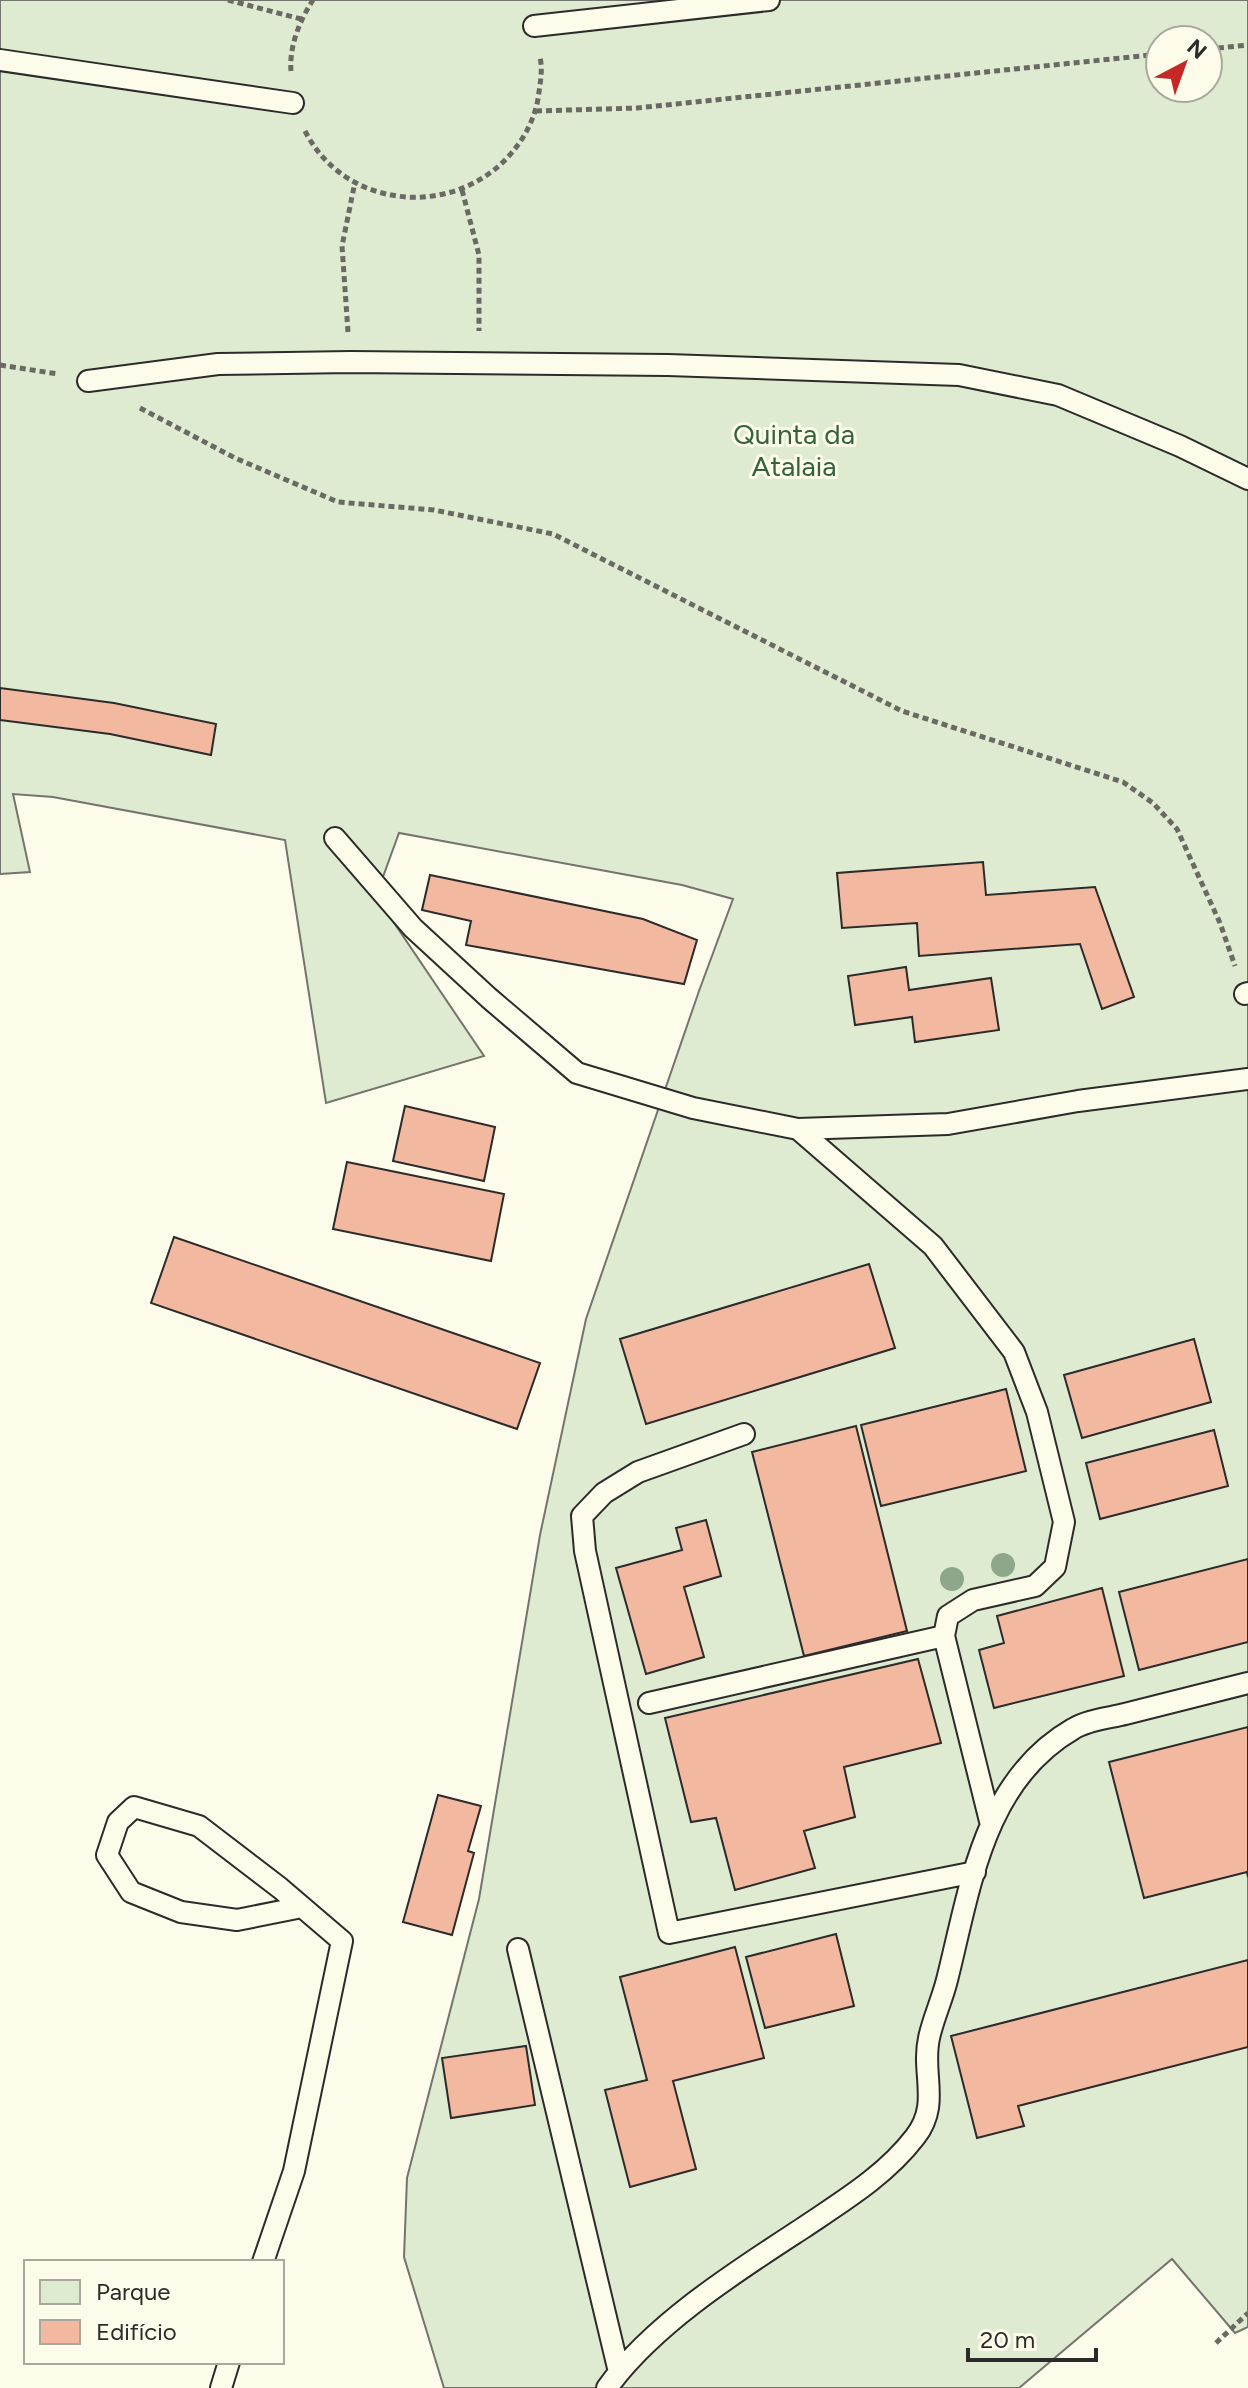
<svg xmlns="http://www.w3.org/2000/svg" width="1248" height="2388" font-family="Figtree,sans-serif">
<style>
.green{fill:#deebd1;stroke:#74746e;stroke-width:2;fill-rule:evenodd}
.building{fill:#f2b8a0;stroke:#2b2b2b;stroke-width:2}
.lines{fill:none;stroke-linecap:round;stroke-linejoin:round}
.service-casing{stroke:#2b2b2b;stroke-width:24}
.path{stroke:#6a6964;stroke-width:5;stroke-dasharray:6 4;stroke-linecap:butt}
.service{stroke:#fdfbea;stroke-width:20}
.tree{fill:#8ea78a}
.labels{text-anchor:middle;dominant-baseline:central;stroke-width:6;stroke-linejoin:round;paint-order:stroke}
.park-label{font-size:28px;fill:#34623c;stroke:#fdfbea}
</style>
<rect width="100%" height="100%" fill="#fdfbea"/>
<!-- green -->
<path class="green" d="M0,0H1248V2327L1235,2333L1172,2259L1019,2388H444L404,2257L407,2178L479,1899L540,1535L586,1319L699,991L733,899L682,885L399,833L376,896L484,1056L326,1103L285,840L53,797L13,794L30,872L0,874ZM1160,40H1208V88H1160Z"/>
<!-- building -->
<path class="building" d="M0,688L114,703L216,724L211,755L110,734L0,720Z
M983,862L986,895L1095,887L1134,997L1102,1009L1080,944L919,956L917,923L842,928L837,873Z
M430,875L643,919L697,940L684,984L466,945L471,921L422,910Z
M906,967L909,990L991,978L999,1030L915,1042L912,1017L855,1025L848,976Z
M405,1106L495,1127L484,1181L393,1161Z
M347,1162L504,1194L491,1261L333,1229Z
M174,1237L540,1363L517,1429L151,1303Z
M869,1264L895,1348L646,1424L620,1339Z
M1194,1339L1211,1402L1082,1438L1064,1375Z
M1006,1389L1026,1471L881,1506L861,1425Z
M856,1426L907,1631L804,1656L752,1452Z
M1214,1430L1228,1486L1100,1519L1086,1463Z
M706,1520L721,1576L684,1587L704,1657L646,1674L616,1568L682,1550L676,1528Z
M1248,1559V1642L1139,1670L1119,1592Z
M1102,1588L1124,1676L994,1708L979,1650L1004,1643L997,1616Z
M918,1659L941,1743L844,1767L855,1817L804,1831L815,1868L735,1890L716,1818L691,1822L665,1718Z
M1248,1727V1877L1247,1872L1144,1898L1109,1762Z
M438,1795L481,1806L468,1851L474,1853L452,1935L403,1922Z
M836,1934L854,2006L765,2028L746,1957Z
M735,1947L764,2058L673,2081L696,2169L630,2187L605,2090L647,2080L620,1977Z
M1248,1960V2047L1018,2106L1024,2126L977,2138L951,2036Z
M526,2046L535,2105L451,2118L442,2058Z"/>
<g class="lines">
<!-- service casing -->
<g class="service-casing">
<path id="service" d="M534,26L769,0
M0,60L293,103
M88,381L218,364L350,362L668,365L959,375L1058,395L1180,446L1248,479
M335,838L413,928L489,998L577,1073L693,1108L798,1129L948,1124L1078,1101L1248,1079
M1245,994L1248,993
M798,1129L933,1246L1014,1352L1037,1412L1064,1522L1055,1567L1035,1586L973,1600L948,1616L944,1636L990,1821
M744,1434L638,1472L604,1493L582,1516L585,1551L669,1933L975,1872
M649,1703L944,1636
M518,1949L619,2372
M263,2262L294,2171L342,1941L280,1888L199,1826L134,1807L118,1822L107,1855L131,1892L181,1912L237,1920L302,1907
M221,2388L229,2362
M607,2388C653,2324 737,2271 803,2228C843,2201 885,2176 915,2137C941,2104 921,2074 929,2038C933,2019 942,2000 947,1980C970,1889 983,1781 1073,1729C1087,1720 1109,1718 1125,1714C1166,1704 1207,1693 1248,1683"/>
</g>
<!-- path -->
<path class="path" d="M228,0L301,19
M1208,49L1248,45
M291,71C289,46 300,20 313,0
M536,111L637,108L1160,54
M305,131C344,208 449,219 507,158C523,141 534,121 538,99C540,84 543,71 540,57
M462,190L479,255V331
M348,332L342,246L355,182
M0,365L58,374
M140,408L235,458L338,502L434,510L553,534L902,711L1123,782L1153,803L1177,829L1220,923L1235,966
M1216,2343L1248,2313"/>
<!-- service -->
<use href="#service" class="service"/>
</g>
<!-- trees -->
<g class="tree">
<circle cx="1003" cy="1565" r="12"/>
<circle cx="952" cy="1579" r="12"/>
</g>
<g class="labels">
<!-- park labels -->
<g class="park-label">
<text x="794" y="434">Quinta da<tspan x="794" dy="32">Atalaia</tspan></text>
</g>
</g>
<!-- legend -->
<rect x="24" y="2260" width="260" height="104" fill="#fdfbea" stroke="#a9a89e" stroke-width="2"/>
<rect x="40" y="2280" width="40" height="24" fill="#deebd1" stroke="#a9a89e" stroke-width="2"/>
<text x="96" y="2300" font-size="24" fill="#2b2b2b">Parque</text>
<rect x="40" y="2320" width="40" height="24" fill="#f2b8a0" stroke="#a9a89e" stroke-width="2"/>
<text x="96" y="2340" font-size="24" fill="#2b2b2b">Edifício</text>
<!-- north arrow -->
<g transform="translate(1184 64) rotate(41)"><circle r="38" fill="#fdfbea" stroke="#a9a89e" stroke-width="2"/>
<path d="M0-6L14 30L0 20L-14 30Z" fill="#c62828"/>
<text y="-12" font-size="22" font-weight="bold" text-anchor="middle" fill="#2b2b2b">N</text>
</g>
<!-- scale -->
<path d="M968 2348v12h128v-12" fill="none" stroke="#2b2b2b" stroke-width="4"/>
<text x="980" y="2348" font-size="24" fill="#2b2b2b" stroke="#fdfbea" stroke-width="6" paint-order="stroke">20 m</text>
</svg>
